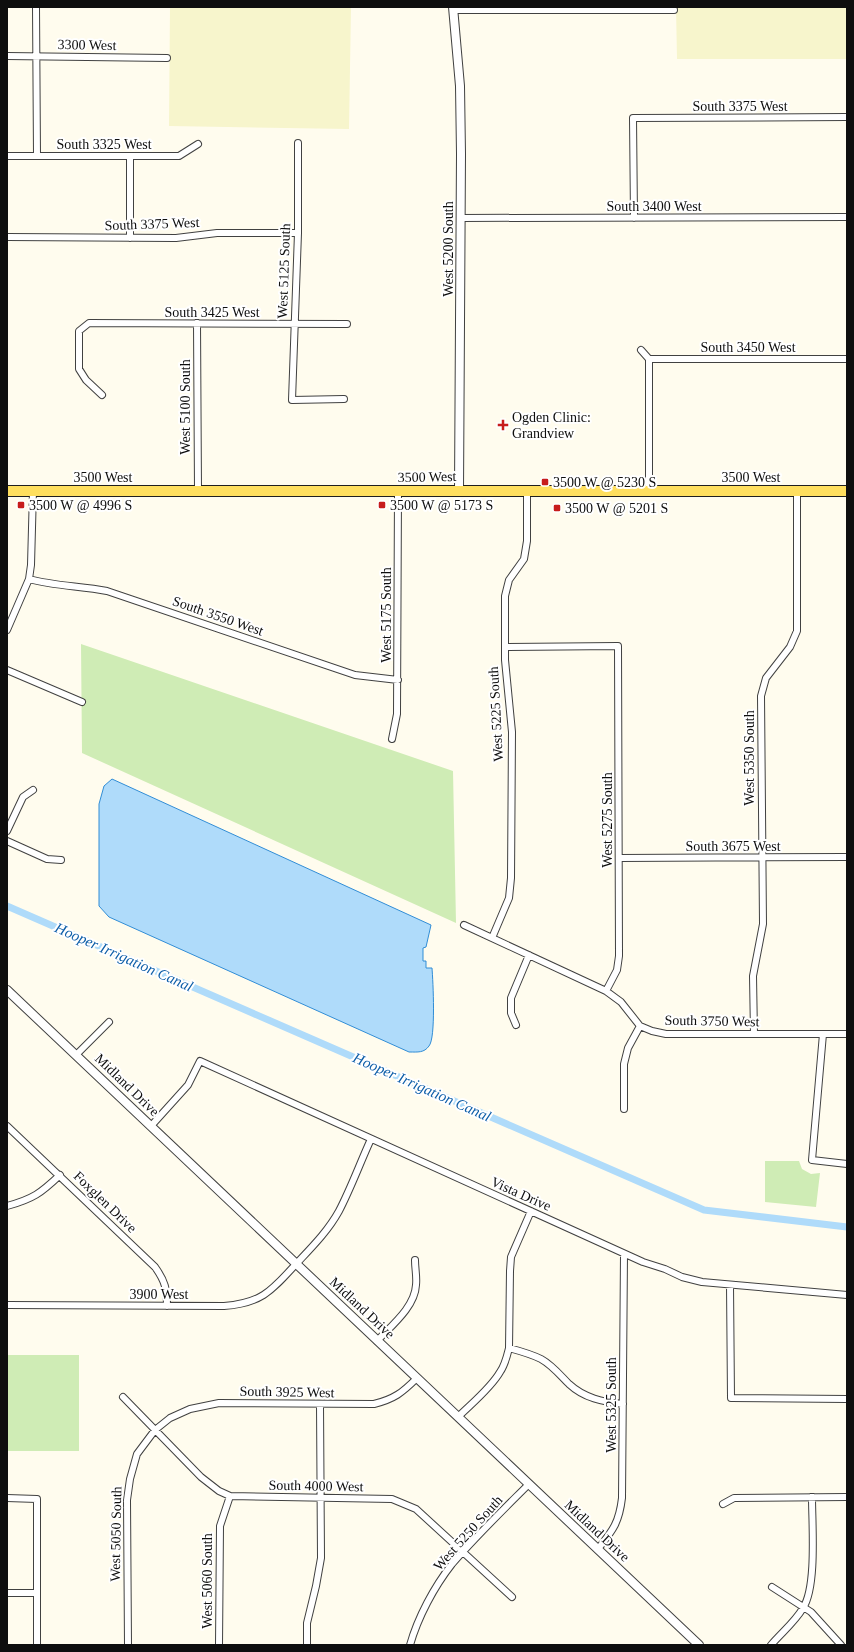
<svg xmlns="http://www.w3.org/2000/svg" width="854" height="1652" font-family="Georgia,serif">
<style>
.farmland{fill:#f7f5cc}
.green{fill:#cfecb5}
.water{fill:#afdbfa;stroke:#318dd6}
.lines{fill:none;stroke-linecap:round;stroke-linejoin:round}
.canal{stroke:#afdbfa;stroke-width:7}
.minor-casing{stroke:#414141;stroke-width:8}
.tertiary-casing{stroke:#414141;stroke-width:10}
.primary-casing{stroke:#1f1f1f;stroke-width:12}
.minor{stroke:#fff;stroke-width:6}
.tertiary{stroke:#fff;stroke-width:8}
.primary{stroke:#ffdf5e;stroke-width:10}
.poi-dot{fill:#c71c1c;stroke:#fff;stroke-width:1.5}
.labels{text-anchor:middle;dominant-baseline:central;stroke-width:4;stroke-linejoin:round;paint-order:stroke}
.street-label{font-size:14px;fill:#0e0e0e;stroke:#fff}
.poi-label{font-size:14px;fill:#0e0e0e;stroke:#fff;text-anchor:start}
.water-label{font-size:15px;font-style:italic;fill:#0e5ea8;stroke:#fff}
</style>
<rect width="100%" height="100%" fill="#fffcee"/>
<!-- farmland -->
<path class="farmland" d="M170,7H351L349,129L169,126Z
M676,7H847V59H677Z"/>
<!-- green -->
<path class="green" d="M81,644L453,771L456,923L82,753Z
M765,1161H799L802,1169L811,1174L820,1173L816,1207L765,1202Z
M7,1355H79V1451H7Z"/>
<!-- water -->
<path class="water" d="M112,779L431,925L426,947L423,948V961H426V968H432C433,981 436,1038 429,1046C424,1053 418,1052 409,1052L109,917L99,906V804L104,786Z"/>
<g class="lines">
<!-- canal -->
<path class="canal" d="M7,906L704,1210L847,1227"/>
<!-- minor casing -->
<g class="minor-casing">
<path id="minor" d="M36,7L37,156
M453,10H674
M7,56L167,58
M298,143V233L292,400L344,399
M7,156H179L198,144
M130,156V238
M461,218L847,217
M634,218L633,118L847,117
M7,237L176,238L217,233H298
M197,323L198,491
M641,350L649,359
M649,359H847
M649,359V492
M102,395L86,380L79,369V331L89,323L347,324
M29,579C54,586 81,586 107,591L355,675L398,680
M7,630L29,579L31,565L33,491
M505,647L618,646L619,956L617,970L606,991
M7,670L82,702
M392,739L397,714L398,491
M7,831L23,797L33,790
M7,841L47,859L61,860
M619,858L847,857
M464,925L606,991L621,1002L640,1026L652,1031L666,1034H847
M492,938L509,898L511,878L512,732L505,660V596L509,580L524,559L527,541V491
M516,1025L511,1013V998L529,955
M754,1034L753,976L763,924L761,696L766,678L790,647L797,631V491
M823,1034L812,1160L847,1164
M76,1055L109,1022
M624,1109V1064L628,1048L640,1026
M7,1126L155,1267C165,1281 167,1289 167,1306
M151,1126L188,1085L200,1061L643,1262L665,1269L682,1277L702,1282L847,1295
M7,1206C33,1199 41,1193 60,1175
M730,1285L731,1398L847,1399
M7,1305L224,1306C263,1303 272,1290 297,1263C312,1247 328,1231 339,1211C351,1188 360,1163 371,1139
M377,1341C391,1326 415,1307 416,1285C417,1277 415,1269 415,1260
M509,1348C520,1351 531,1354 541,1359C552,1365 560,1375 569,1384C584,1398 603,1402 623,1404
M123,1397L201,1477L219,1491L230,1496L392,1499L416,1509L512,1597
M458,1417C471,1404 491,1388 500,1372C505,1365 507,1356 509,1348L510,1271L511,1257L531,1211
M7,1498L37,1499V1645
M723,1504L734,1498L847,1497
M598,1549C613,1530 619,1523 622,1498L624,1254
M772,1587L811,1612L841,1645
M7,1593H37
M128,1645L127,1500L130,1479L137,1454L155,1430L170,1418L190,1409L219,1403L374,1404C394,1399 402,1393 417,1378
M219,1645L220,1526L230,1496
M307,1645V1623L316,1586L321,1558L320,1404
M410,1645C418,1617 434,1587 452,1564C476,1536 503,1510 529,1484
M771,1645C781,1633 795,1622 803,1608C817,1587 812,1524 812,1497"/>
</g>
<!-- tertiary casing -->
<g class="tertiary-casing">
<path id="tertiary" d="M453,7L460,86L461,154L459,490
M7,990L699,1645"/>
</g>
<!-- primary casing -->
<g class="primary-casing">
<path id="primary" d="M7,491H847"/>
</g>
<!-- minor -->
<use href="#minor" class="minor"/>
<!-- tertiary -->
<use href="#tertiary" class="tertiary"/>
<!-- primary -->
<use href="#primary" class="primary"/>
</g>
<!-- markers -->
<g class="poi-dot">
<path d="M501 419h4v4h4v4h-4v4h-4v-4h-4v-4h4z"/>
<rect x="541" y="478" width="8" height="8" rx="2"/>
<rect x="17" y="501" width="8" height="8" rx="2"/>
<rect x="378" y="501" width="8" height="8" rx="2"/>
<rect x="553" y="504" width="8" height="8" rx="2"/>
</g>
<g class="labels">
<!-- street labels -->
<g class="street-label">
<text transform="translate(87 45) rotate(1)">3300 West</text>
<text x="740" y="106">South 3375 West</text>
<text x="104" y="144">South 3325 West</text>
<text x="654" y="206">South 3400 West</text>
<text transform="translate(152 224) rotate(-2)">South 3375 West</text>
<text transform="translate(448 249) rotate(-90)">West 5200 South</text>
<text transform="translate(284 271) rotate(-88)">West 5125 South</text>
<text x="212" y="312">South 3425 West</text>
<text x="748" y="347">South 3450 West</text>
<text transform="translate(185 407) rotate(-90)">West 5100 South</text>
<text x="103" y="477">3500 West</text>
<text transform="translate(427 477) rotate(-1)">3500 West</text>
<text x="751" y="477">3500 West</text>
<text transform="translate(386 615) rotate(-90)">West 5175 South</text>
<text transform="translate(218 616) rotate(19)">South 3550 West</text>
<text transform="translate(496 714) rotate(-93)">West 5225 South</text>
<text transform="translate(749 758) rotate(-90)">West 5350 South</text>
<text transform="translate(607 820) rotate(-90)">West 5275 South</text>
<text x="733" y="846">South 3675 West</text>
<text transform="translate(712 1021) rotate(1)">South 3750 West</text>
<text transform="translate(127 1085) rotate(44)">Midland Drive</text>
<text transform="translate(521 1194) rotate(24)">Vista Drive</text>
<text transform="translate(105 1202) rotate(44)">Foxglen Drive</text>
<text x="159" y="1294">3900 West</text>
<text transform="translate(362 1308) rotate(43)">Midland Drive</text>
<text transform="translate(287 1392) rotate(1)">South 3925 West</text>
<text transform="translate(611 1405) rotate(-90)">West 5325 South</text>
<text transform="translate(316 1486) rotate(1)">South 4000 West</text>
<text transform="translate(597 1531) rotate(43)">Midland Drive</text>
<text transform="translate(468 1533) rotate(-48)">West 5250 South</text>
<text transform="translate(116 1534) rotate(-89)">West 5050 South</text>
<text transform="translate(207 1581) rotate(-90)">West 5060 South</text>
</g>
<!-- poi labels -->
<g class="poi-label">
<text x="512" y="417">Ogden Clinic:<tspan x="512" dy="16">Grandview</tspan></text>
<text x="553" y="482">3500 W @ 5230 S</text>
<text x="29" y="505">3500 W @ 4996 S</text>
<text x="390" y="505">3500 W @ 5173 S</text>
<text x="565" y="508">3500 W @ 5201 S</text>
</g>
<!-- water labels -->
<g class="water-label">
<text transform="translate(124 957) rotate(24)">Hooper Irrigation Canal</text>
<text transform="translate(422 1087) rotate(24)">Hooper Irrigation Canal</text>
</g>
</g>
<!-- border -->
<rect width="854" height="1652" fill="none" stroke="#0e0e0e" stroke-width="16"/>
</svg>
